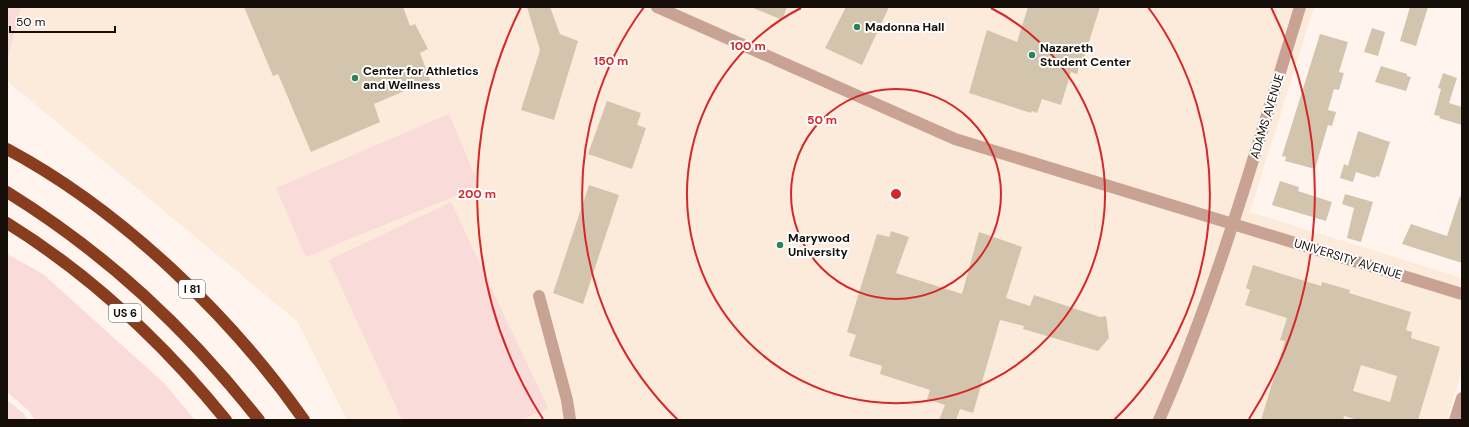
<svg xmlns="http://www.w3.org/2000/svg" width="1469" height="427" font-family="'DM Sans',sans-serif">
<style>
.built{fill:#fceadb}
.green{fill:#f9dbd9}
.building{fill:#d3c5ad;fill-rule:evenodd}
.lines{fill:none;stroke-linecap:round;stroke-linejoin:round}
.minor{stroke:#c8a293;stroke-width:12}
.highway{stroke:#883d1f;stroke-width:12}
.ring{fill:none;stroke:#d62828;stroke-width:2}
.poi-dot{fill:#2a845a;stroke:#fff;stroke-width:1.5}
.labels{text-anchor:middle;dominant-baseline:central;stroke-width:4;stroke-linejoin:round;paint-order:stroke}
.shield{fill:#fff;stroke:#5c5753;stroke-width:1}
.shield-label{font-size:11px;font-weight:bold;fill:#160f09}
.poi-label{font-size:12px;font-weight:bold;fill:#160f09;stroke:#fff;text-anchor:start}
.street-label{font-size:12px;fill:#160f09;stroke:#fff}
.centre{fill:#d62828;stroke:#fff;stroke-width:2}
.ring-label{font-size:12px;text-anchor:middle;font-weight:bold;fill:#d62828;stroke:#fff;stroke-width:4;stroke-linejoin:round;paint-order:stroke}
</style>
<rect width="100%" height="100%" fill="#fff5ee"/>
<!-- built -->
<path class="built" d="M21,7H1314L1250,212L1462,278V369L1447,420H347L297,321L7,81V61Z"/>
<!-- green -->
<path class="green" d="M7,7H21L7,61Z
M449,114L479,186L306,257L276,188Z
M451,202L548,408L522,420H402L329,260Z
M7,254L43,274L164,383L195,420H35L28,410L7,392Z
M7,400L23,413L28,420H7Z"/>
<!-- building -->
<path class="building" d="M244,7H403L410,26L415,24L428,49L420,53L430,80L374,104L380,122L311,152L278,74L273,76Z
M527,7H550L560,34L578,41L554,120L521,110L540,50Z
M751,7H787L782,20Z
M846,7H889L862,65L825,48Z
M1028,7H1100L1082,64L1080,63L1077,74L1071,72L1061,105L1042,99L1037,113L1032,111L1031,113L969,93L987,30L1017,42Z
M1410,7H1428L1416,46L1400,41Z
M1372,28L1385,32L1378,56L1364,52Z
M1320,34L1348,42L1339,72L1344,73L1339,90L1334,89L1328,110L1336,112L1332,126L1328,125L1315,169L1285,161L1286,157L1282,156Z
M1381,66L1407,74V76L1411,77L1406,91L1375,82Z
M1443,73L1457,78L1449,103L1462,107V125L1439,118L1440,116L1434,115L1441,89L1438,88Z
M607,101L641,113L637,125L646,128L632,169L588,154Z
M1358,131L1390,142L1379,177L1376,176L1375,178L1356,172L1353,182L1340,178L1344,164L1348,166Z
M1280,181L1299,187L1298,191L1332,202L1326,221L1272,205Z
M589,185L619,195L583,304L553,293Z
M1345,194L1373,202L1361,242L1347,238L1354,208L1342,204Z
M1460,196L1462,197V263L1402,244L1411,224L1447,236Z
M891,231L909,237L896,273L962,294L979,232L1022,247L1006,298L1030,306L1034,295L1100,317L1106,316L1109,338L1098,351L1023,329L1024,326L1000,320L973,413L960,409L956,420H939L945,405L927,399L930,390L880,374L882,366L849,356L856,335L847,332L877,234L889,237Z
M1253,265L1321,286L1322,282L1350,290L1349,293L1411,312L1406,330L1412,332L1411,338L1440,347L1418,420H1358L1344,416L1343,420H1261L1285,341L1280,340L1287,318L1245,305L1250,290L1246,288ZM1361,365L1397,376L1390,402L1353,391Z"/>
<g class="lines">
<!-- minor -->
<path class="minor" d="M657,7L955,139L1462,294
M539,296L567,400L570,420
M1159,420C1218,287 1257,146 1300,7
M1455,420L1462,398"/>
<!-- highway -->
<path class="highway" d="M7,149C121,210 230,315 304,420
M7,192C107,254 186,328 259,420
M7,223C91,275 164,344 226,420"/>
</g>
<!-- distance rings -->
<g class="ring">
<circle cx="896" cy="194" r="105"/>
<path d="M991 8A209 209 0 1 1 801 8"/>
<path d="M678 420A314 314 0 0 1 644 7M1148 7A314 314 0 0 1 1114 420"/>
<path d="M543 419A419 419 0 0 1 521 7M1271 7A419 419 0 0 1 1249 419"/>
</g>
<!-- markers -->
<g class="poi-dot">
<circle cx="857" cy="27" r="4"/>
<circle cx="1032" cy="55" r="4"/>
<circle cx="355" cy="78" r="4"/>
<circle cx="780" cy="245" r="4"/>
</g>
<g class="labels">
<!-- shield labels -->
<g class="shield">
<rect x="179" y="280" width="26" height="18" rx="3"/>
<rect x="109" y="304" width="32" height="18" rx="3"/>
</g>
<g class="shield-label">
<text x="192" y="289">I 81</text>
<text x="125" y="313">US 6</text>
</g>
<!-- poi labels -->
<g class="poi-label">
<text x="865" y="27">Madonna Hall</text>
<text x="1040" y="48">Nazareth<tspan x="1040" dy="14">Student Center</tspan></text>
<text x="363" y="71">Center for Athletics<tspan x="363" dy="14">and Wellness</tspan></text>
<text x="788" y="238">Marywood<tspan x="788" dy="14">University</tspan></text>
</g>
<!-- street labels -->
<g class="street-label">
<text transform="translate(1267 116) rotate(-73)">ADAMS AVENUE</text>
<text transform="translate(1348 259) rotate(17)">UNIVERSITY AVENUE</text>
</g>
</g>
<circle cx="896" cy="194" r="6" class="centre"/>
<g class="ring-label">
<text x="748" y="50">100 m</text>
<text x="611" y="65">150 m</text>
<text x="822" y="124">50 m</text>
<text x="477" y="198">200 m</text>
</g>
<!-- border -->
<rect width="1469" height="427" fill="none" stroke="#160f09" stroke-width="16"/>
<!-- scale -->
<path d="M10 26v6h105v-6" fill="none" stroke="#160f09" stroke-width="2"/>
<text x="16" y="26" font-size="12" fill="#160f09" stroke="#ffffff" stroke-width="3" paint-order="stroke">50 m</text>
</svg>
